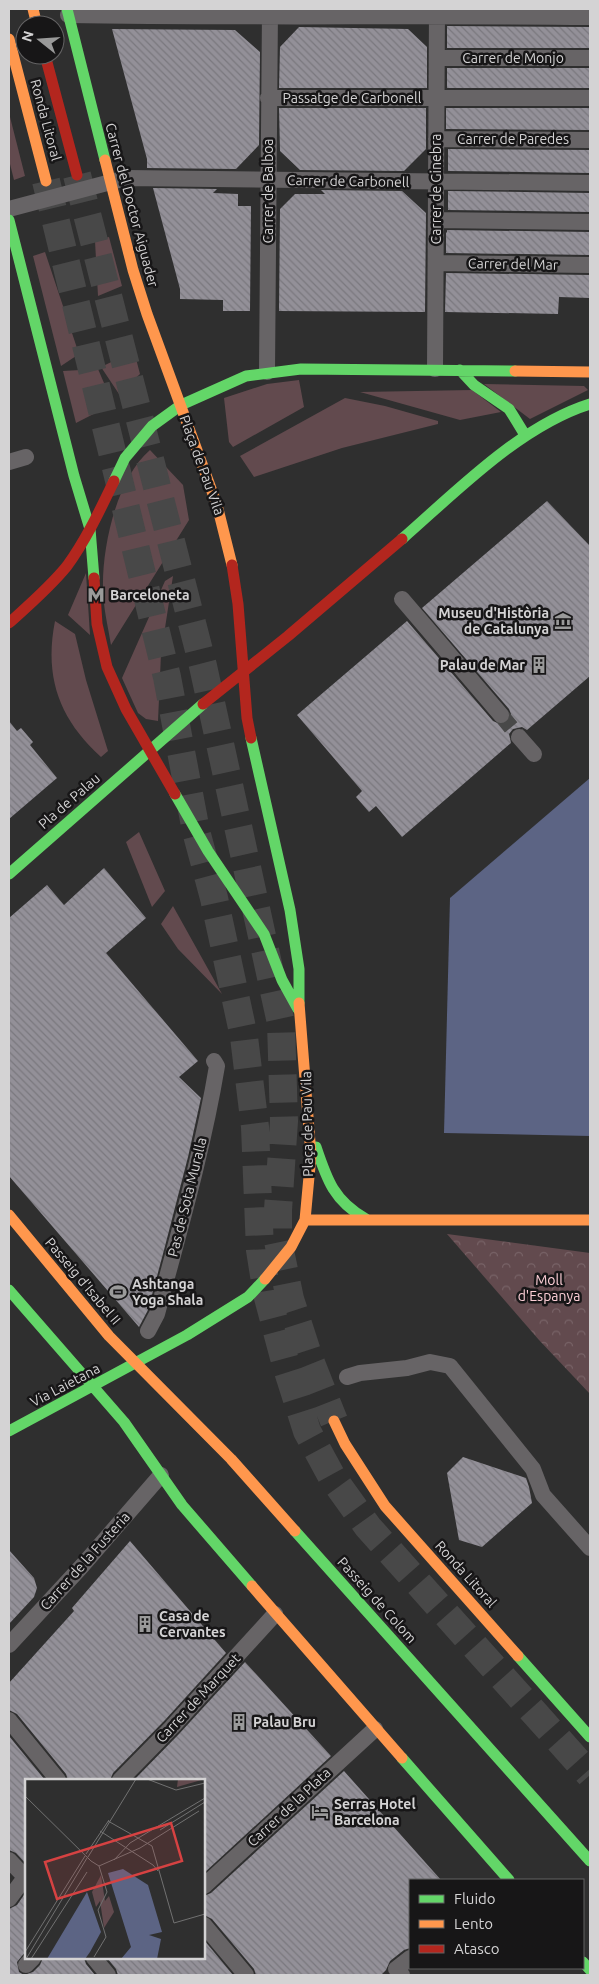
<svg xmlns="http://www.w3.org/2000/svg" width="599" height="1984" font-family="Ubuntu,sans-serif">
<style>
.grass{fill:#624a4e}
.park{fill:url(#park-crowns)}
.water{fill:#5c6484}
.building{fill:url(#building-back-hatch)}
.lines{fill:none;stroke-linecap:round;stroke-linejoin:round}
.street-tunnel{stroke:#484848;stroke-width:16;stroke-dasharray:16 8;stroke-linecap:butt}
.highway-tunnel{stroke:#484848;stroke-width:28;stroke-dasharray:28 14;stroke-linecap:butt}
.street{stroke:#676466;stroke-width:16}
.fast{stroke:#63d668;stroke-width:11}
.slow{stroke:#ff974d;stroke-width:11}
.jam{stroke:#b3261e;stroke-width:11}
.labels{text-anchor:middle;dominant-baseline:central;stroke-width:5;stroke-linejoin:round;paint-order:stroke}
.street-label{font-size:14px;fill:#d4d3d4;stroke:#171617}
.poi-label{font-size:14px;font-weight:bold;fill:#d4d3d4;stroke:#171617;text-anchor:start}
.park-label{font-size:14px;fill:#fdcfd7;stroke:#171617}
.inset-road{fill:none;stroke:#717171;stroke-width:1}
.view{fill:#d64242;fill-opacity:0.15;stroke:#d64242;stroke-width:2.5}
.inset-edge{fill:none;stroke:#d4d3d4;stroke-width:2.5}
</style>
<defs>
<pattern id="park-crowns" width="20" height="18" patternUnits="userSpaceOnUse" patternTransform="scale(1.25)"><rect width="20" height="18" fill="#624a4e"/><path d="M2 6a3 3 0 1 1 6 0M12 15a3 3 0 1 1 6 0" fill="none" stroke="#786367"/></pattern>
<pattern id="building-back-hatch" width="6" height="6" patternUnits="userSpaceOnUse" patternTransform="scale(1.25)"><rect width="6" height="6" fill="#939098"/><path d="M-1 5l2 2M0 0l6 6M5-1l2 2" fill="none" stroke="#7a787e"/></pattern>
</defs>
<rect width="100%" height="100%" fill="#2f2f2f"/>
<!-- grass -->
<path class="grass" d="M9,113L25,176L14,180L9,160Z
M109,237L122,286L98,296L95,241Z
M45,252L79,354L61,366L33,256Z
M134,351L140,374L119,394L101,367Z
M98,369L113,404L76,423L63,371Z
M299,380L304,407L233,447L229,442L224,398L267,384Z
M484,384L584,386L588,390L530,419Z
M472,390L501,412L460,420L360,392Z
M345,398L385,406L438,421V424L342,448L254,477L240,456Z
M150,450L183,485L189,520L111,645C108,626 103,607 103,588C102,546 117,478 150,450Z
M86,573L90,635L68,615Z
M173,576L161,654L158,721L146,719L138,713L122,678L165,581Z
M55,621L75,634L86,680L108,751L101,757C59,719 44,677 55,621Z
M139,832L165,891L152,907L126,842Z
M173,906L222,994L178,949L161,924Z"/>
<!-- park -->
<path class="park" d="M447,1234L590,1253V1394L539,1340Z"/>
<!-- water -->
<path class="water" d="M590,778V1136L444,1133L450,898Z"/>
<!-- building -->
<path class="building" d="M447,26L590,27V48H447Z
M299,27L408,29L427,47V88H279L280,47Z
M112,29L235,30L260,52L259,145L236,169L147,168V159Z
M447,68H590V88H447Z
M279,108H426V149L404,171L300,170L280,151Z
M446,108H590V130L446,129Z
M448,149L590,150V173L448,171Z
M153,188L217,189L213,193L238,194V206H251L250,311H223V300L180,299V289Z
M321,190L402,191L426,213L425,312L279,311L280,209L295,194H325Z
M448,191L590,193V212L448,210Z
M447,230L590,232V255L446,253V232L447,233Z
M446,273L590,275V298L559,297L558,314L445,312Z
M547,501L590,546V676L527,730L522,727L513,729L509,734L511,743L402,837L376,806L369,812L356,797L362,791L297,715L407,621L493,721L502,725L508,722L511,714L509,709L422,608Z
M9,721L17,731L21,728L33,742L30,745L57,778L9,819Z
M104,868L146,918L106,953L198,1061L179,1077L201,1098L188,1157L164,1250L148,1310L139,1327L9,1176V918L47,885L64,905Z
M463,1457L526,1478L529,1487L532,1503L482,1547L459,1540L447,1473Z
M130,1541L226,1653L165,1720L113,1773L110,1780H68L66,1774L17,1714L9,1710V1683L74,1611L72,1608Z
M9,1550L34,1578L37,1588L34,1597L9,1624Z
M245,1662L331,1756L204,1873V1780H134L179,1734Z
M9,1736L45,1780H26V1864L16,1853L9,1850Z
M344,1771L441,1880H410V1948L404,1950L390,1961L386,1970L381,1975H256L254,1969L212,1919L204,1915V1896L211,1893Z
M26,1892V1951L17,1962L19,1972L24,1975L33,1972L40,1965L43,1958H84L86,1964L95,1975H9V1909L17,1905Z
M204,1940L233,1975H118L116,1969L107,1958H204Z"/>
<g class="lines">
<!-- street-tunnel -->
<path class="street-tunnel" d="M501,715L519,737"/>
<!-- highway-tunnel -->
<path class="highway-tunnel" d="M77,175L203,666L281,1023L284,1121L278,1210V1241L290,1299L309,1358L334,1421
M46,181L167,677L196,831L214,898L244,1037L255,1127L260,1250L267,1294L286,1365L307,1431L332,1477L368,1527L590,1775"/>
<!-- street -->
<path class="street" d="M68,15C242,18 416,15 590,17
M437,58H590
M268,98H590
M436,139L590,140
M9,209L126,178L590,183
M436,220L590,222
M436,263L590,265
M435,369L437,9
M267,372L270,9
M9,462L26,457
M402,599L501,715
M519,737L534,754
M148,1331L157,1314C179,1232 203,1150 217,1066L214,1061
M347,1377L360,1373L407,1368L430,1362L450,1366L533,1469L543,1495L590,1548
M9,1645L82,1566L161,1475
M9,1720L58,1780
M120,1780L172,1727L275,1614
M9,1860L26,1878
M204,1886L375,1729
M9,1899L26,1876
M204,1925L246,1975
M94,1958L108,1975
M26,1965L33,1958
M402,1975L396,1969L410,1958"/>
<!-- fast -->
<path class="fast" d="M67,9L105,160
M9,220L74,476L90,529L94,578
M460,370L474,385L509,409L525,435
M114,481L125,458L152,426L181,405L246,376L301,369L515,371
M402,539C457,491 520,426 590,404
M251,738L290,910L299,969V1003
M175,794L208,851L264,934L282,980L298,1009
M9,874L203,704
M316,1147C327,1180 334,1201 366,1219
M9,1290L124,1422L182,1505L252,1586
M9,1431L187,1335L248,1297L265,1279
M295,1531L590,1861
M518,1656L590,1737
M402,1758L509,1880
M583,1962L590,1970"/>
<!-- slow -->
<path class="slow" d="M33,9L37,25
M9,39L46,181
M105,160L133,270L147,314L217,505L232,565
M515,371L590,372
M9,1215L109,1336L231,1459L295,1531
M305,1220H590
M265,1279L291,1247L305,1220L311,1155L299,1003
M334,1421L345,1444L385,1506L518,1656
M252,1586L402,1758"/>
<!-- jam -->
<path class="jam" d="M45,55L77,175
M232,565L238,604L247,718L251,738
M94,578L97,624L107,667L126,709L175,794
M9,623C29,605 50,587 67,566C86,540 100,510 114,481
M203,704L288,636L402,539"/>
</g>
<!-- icons -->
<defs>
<g id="metro-bare" transform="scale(1.35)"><path d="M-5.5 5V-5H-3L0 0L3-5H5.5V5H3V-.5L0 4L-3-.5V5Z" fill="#9a9a9a" stroke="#171617" stroke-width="2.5" paint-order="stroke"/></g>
<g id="museum-bare" transform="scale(1.35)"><path d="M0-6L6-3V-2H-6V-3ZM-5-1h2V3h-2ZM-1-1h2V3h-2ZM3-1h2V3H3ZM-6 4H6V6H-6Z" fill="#9a9a9a" stroke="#171617" stroke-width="2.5" paint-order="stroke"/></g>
<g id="building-bare" transform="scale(1.35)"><path d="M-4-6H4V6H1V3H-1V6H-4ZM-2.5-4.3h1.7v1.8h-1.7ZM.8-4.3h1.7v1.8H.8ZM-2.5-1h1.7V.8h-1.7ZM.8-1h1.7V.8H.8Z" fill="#9a9a9a" stroke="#171617" stroke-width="2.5" paint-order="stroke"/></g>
<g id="stadium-bare" transform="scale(1.35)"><path d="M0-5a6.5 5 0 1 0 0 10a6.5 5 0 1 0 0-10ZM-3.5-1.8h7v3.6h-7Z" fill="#9a9a9a" stroke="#171617" stroke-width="2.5" paint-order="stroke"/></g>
<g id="hotel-bare" transform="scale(1.35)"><path d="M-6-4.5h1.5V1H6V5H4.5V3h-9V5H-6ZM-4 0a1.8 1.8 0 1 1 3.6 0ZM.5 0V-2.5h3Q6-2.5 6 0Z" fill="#9a9a9a" stroke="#171617" stroke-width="2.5" paint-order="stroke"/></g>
</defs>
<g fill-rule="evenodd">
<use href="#metro-bare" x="96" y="595"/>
<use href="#museum-bare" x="563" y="621"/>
<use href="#building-bare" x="539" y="665"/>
<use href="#stadium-bare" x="118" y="1292"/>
<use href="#building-bare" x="145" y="1624"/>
<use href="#building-bare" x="239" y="1722"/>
<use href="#hotel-bare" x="320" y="1812"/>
</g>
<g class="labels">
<!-- street labels -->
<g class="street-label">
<text x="513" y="58">Carrer de Monjo</text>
<text x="352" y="98">Passatge de Carbonell</text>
<text transform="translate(46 120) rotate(75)">Ronda Litoral</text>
<text x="513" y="139">Carrer de Paredes</text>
<text transform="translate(348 181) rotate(1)">Carrer de Carbonell</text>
<text transform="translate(436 189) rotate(-90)">Carrer de Ginebra</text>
<text transform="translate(268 191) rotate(-90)">Carrer de Balboa</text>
<text transform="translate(132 205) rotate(75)">Carrer del Doctor Aiguader</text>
<text transform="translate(513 264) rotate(1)">Carrer del Mar</text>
<text transform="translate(202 465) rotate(70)">Plaça de Pau Vila</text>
<text transform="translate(69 801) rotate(-41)">Pla de Palau</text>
<text transform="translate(307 1124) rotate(-91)">Plaça de Pau Vila</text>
<text transform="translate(187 1197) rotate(-76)">Pas de Sota Muralla</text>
<text transform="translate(83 1281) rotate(50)">Passeig d'Isabel II</text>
<text transform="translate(65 1385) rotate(-28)">Via Laietana</text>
<text transform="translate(85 1561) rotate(-48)">Carrer de la Fusteria</text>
<text transform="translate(466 1574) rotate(48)">Ronda Litoral</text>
<text transform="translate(377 1600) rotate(48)">Passeig de Colom</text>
<text transform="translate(198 1698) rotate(-47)">Carrer de Marquet</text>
<text transform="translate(289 1807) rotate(-43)">Carrer de la Plata</text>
</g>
<!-- poi labels -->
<g class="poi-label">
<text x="110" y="595">Barceloneta</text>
<text x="549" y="613" text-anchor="end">Museu d'Història<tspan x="549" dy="16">de Catalunya</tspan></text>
<text x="525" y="665" text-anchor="end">Palau de Mar</text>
<text x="132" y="1284">Ashtanga<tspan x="132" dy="16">Yoga Shala</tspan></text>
<text x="159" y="1616">Casa de<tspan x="159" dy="16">Cervantes</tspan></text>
<text x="253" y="1722">Palau Bru</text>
<text x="334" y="1804">Serras Hotel<tspan x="334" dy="16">Barcelona</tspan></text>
</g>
<!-- park labels -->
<g class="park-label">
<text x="549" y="1280">Moll<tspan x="549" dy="16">d'Espanya</tspan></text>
</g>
</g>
<!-- overview -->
<g transform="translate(25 1779)">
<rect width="180" height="180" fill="#2f2f2f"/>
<path d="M153,0H180L152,8ZM76,96L80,122L84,117L89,133L79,149L75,122L71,128L67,113Z" fill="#624a4e"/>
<path d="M98,90L123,106L137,153L124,156L136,160L132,180H96L106,168L83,94ZM62,113L76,153L65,173L60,180H22Z" fill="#5c6484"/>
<path class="inset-road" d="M122,0L151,11L180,4M0,17L66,82L74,87L115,69L174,32M83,42L127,67L149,144L180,135M135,51L180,23M75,52L128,86L133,92M61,75L84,41M63,78L111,0M89,81L105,64L180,19M0,173L60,77M69,178L81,158L73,131L82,113L74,87M1,180L62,79M6,180L62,93"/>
<path class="view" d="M146,44L157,82L32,120L20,83Z"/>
<rect width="180" height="180" class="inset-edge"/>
</g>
<!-- border -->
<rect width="599" height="1984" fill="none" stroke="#d4d3d4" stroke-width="20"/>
<!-- legend -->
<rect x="409" y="1879" width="175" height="90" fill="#171617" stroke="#636263"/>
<rect x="419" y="1895" width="25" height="8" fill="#63d668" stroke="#636263"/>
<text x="454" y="1904" font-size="15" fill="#d4d3d4">Fluido</text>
<rect x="419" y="1920" width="25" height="8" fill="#ff974d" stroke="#636263"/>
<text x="454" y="1929" font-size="15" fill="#d4d3d4">Lento</text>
<rect x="419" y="1945" width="25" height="8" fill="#b3261e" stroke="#636263"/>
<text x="454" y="1954" font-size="15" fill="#d4d3d4">Atasco</text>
<!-- north arrow -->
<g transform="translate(40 40) rotate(287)"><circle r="24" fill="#171617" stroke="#636263"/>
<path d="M0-4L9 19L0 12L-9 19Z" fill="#9a9a9a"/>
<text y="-8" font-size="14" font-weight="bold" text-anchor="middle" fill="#d4d3d4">N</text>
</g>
</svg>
